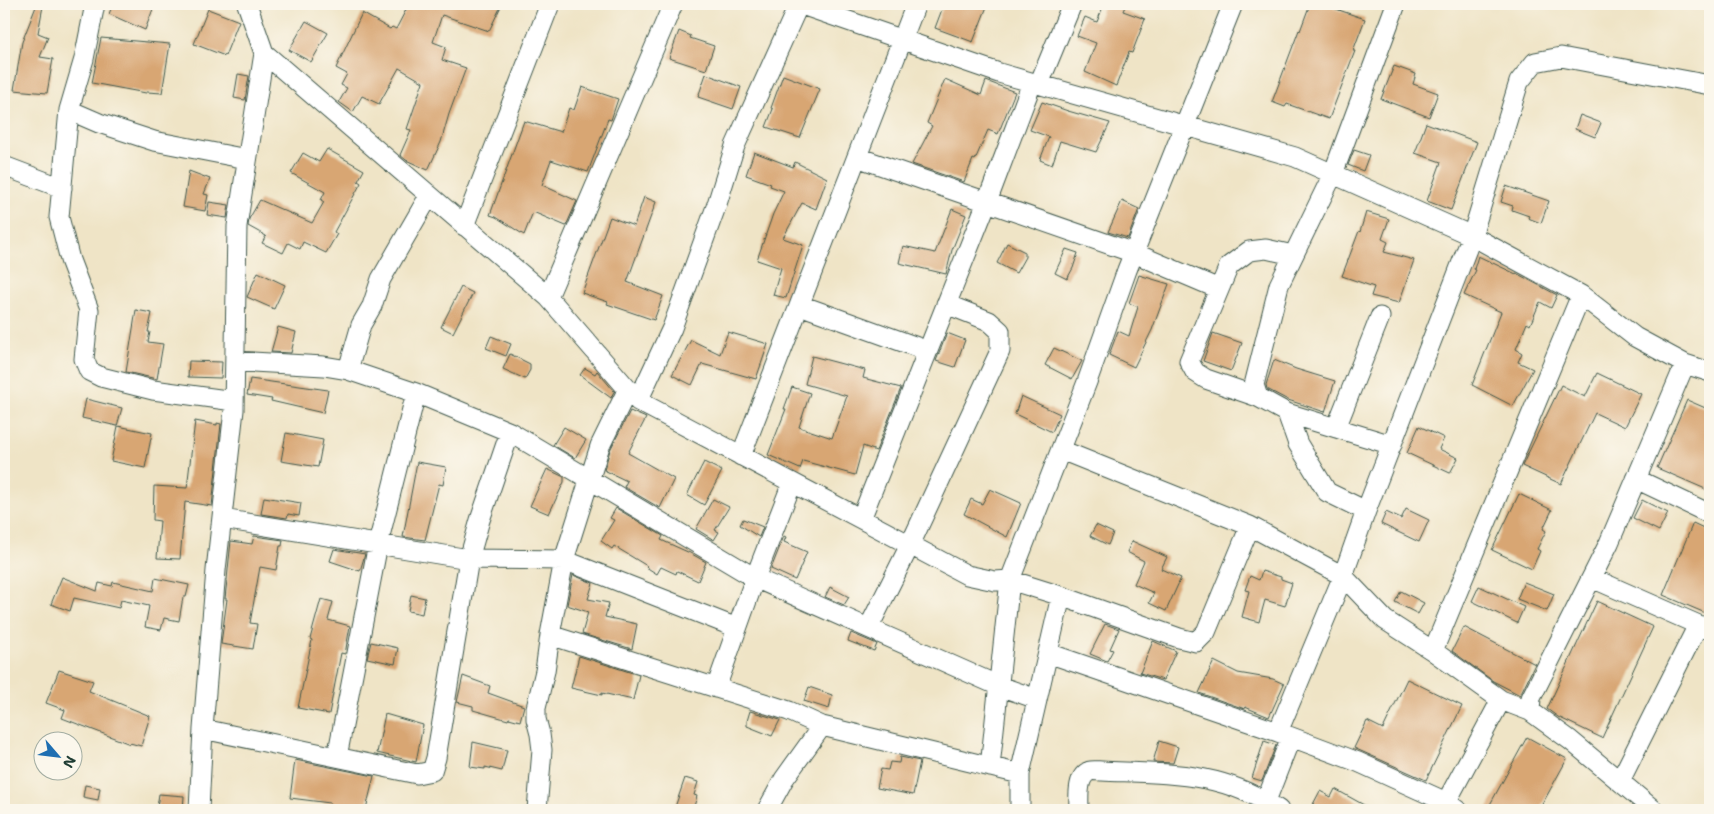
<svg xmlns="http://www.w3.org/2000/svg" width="1714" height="814" font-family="'Shantell Sans',sans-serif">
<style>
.building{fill:#d8a673}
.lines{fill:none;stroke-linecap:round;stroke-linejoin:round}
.minor-casing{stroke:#3e564a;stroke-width:21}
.minor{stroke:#fff;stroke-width:19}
</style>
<rect width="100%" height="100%" fill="#fbf7ec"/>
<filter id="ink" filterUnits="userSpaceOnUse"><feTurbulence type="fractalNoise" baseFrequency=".02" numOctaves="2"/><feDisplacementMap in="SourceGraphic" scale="10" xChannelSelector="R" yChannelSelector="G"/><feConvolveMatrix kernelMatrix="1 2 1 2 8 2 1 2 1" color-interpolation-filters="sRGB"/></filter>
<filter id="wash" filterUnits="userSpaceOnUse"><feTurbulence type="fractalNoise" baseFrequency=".0096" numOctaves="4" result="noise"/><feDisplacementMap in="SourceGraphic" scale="20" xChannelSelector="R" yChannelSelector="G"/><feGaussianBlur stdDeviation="1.12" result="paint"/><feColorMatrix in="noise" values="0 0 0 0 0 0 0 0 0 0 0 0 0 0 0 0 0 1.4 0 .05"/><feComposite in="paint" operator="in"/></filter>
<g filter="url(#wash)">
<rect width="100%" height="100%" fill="#efe4c6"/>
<g id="blocks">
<!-- building -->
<path class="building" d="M37,4L43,6L38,33L48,37L40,57L53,59L47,93L14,90L22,42Z
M113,4H140L153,9L145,30L109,14Z
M409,4H502L489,31L442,15L433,42L446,47L442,60L466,68L449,114L441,142L428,170L406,160L400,155L411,130L407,129L423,82L399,68L379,104L362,96L353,112L339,102L347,88L341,85L347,74L336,68L362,13L390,29L392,27L396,29Z
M944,4H988L973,42L935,28Z
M1104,4H1126L1123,11L1145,19L1132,53L1129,52L1116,86L1085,72L1096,43L1077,36L1085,17L1097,22Z
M1310,4H1334L1333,8L1365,19L1353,51H1355L1329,119L1287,104L1285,107L1272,102L1299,30L1300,31Z
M208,9L239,21L225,56L194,44Z
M306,21L328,33L311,62L289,50Z
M679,31L691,36L690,38L714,46L706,70L669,58Z
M101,38L170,44L162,93L147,92L146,93L92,83Z
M1394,66L1416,74L1413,84L1438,93L1429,117L1381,99Z
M238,74L249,76L245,100L234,98Z
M706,74L741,87L733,109L698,97Z
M783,75L820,89L800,138L766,127L773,109L771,108Z
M945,79L981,95L986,81L1015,92L998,134L988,130L975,160L973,159L964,182L912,164L932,126L927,123Z
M582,87L618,99L611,120L608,119L588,172L551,160L542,185L577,201L566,226L533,212L524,235L496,217L490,215L524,121L561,132L569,108L574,110Z
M1042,102L1068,111L1110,123L1096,152L1060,141L1052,165L1040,160L1049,137L1030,130Z
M1580,115L1601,123L1595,137L1575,129Z
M1426,123L1477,142L1451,210L1427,201L1441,162L1415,153Z
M327,149L364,170L358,181L361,183L334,232L337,234L326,253L303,242L300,249L288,243L283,253L262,243L266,236L248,226L249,219L260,200L312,223L324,202L321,200L325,192L291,173L303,153L319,162Z
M1354,150L1369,155L1363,171L1348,165Z
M754,152L793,167L795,162L827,178L816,209L802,203L783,238L803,245L786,298L773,295L781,268L757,260L773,214L784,191L770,186L771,184L746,175Z
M189,171L210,179L204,194L208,195L205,211L183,207Z
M1506,186L1549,201L1541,223L1528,218L1529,216L1512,210L1513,206L1501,202Z
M644,197L656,202L627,282L663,296L654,320L607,304L608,302L582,293L610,217L634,226Z
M1122,201L1139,209L1128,238L1108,232Z
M209,202L229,205L227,218L207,215Z
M952,209L966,215L952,250L946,274L899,263L903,246L935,253Z
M1366,212L1389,219L1382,239L1388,242L1384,252L1414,260L1399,303L1371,296L1374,287L1342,276L1359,231L1360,232Z
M1007,243L1025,252V257L1016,273L997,263Z
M1066,249L1078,253L1073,268L1067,279L1055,273Z
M1478,256L1516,274V273L1557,295L1551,308L1540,302L1530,325L1527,323L1516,349L1522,353L1518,362L1533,369L1513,406L1472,385L1501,312L1464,295L1476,270L1474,269Z
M258,272L285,285L274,309L247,297Z
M1139,275L1169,284L1152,330L1134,367L1109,355L1118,331L1129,336L1138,307L1129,303Z
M461,287L473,293L453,333L441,327Z
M136,310L152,313L148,332H150L148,342L163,344L157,379L126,372Z
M278,327L296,332L291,353L271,352Z
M728,332L768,344L756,379L702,364L692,385L672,375L691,340L720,354Z
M947,333L965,340L955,367L936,361Z
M1213,333L1242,343L1231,371L1203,361Z
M491,336L511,344L506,356L486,348Z
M1054,348L1082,361L1072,379L1045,365Z
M510,354L530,364V370L525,379L503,369Z
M812,356L865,370L863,378L901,388L876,451L863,446L855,475L803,461L800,469L768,455L786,409H784L792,387L810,393L799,427L832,438L847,396L805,384Z
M1274,360L1296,369L1335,381L1325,412L1288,400L1267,389L1266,385Z
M189,361L222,362L221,378L188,377Z
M585,368L595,374L597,371L614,391L611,398L580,375Z
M1597,373L1641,394L1625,427L1595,413L1561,484L1522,466L1561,385L1585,397Z
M250,379L328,390L323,413L271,401L272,399L247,395Z
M1021,396L1060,414L1052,432L1015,414Z
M86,399L122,408L117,426L82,418Z
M1687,400L1710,410V491L1657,468Z
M630,411L646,418L628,453L674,479L660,508L624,487L627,481L604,470L610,450Z
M195,421L217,425V423L221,424L212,506L185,502L180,559L157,558L160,521L153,520L154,486L187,488Z
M118,426L152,433L145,468L111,461Z
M1419,426L1444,438L1439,449L1458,458L1450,473L1407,453Z
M564,427L586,440L575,458L553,445Z
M286,433L323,440L318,467L281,461Z
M417,462L446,467L443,485L439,484L425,540L403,537Z
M704,462L722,471L704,505L687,495Z
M547,469L564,477V482L549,514L530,506Z
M990,489L1021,503L1007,537L964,514L971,499L982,504Z
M1519,494L1552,510L1543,529L1546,531L1537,549L1540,551L1532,569L1492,550Z
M264,497L301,503L299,516L288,514L287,518L261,514Z
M713,499L729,507L715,530L719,532L714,540L696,529Z
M1642,500L1668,513L1659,531L1633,518Z
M616,508L663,536L661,540L690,553L706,562L698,581L677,571L676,574L661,567L657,574L646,567L647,566L614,546L612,549L601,541L614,520L610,518Z
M1406,509L1429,520L1419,542L1381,524L1386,512L1401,519Z
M743,519L763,527L759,537L740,525Z
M1693,523L1710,531V615L1663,595Z
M1096,525L1113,533L1108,545L1090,536Z
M254,536L283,540L282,546H280L276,570L260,567L250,623L257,624L253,649L221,644L227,599H225L231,541L252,544Z
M784,536L786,537L784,542L807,552L795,580L771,569Z
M1132,541L1167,557L1161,569L1181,578L1166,611L1149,603L1154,593L1134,584L1144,561L1127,552Z
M334,549L365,554L360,571L330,561Z
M1262,571L1281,577V579L1292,583L1285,606L1265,600L1259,622L1242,617L1249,591L1245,590L1250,576L1259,580Z
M573,575L593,583L588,599L609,603L605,617L637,624L632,649L582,634L588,612L567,605Z
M62,577L97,591L99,583L112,586L113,582L153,591L155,578L189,585L186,597H183L179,621L164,618L161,630L145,627L149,606L121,600L119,608L74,598L70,611L51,604Z
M1524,582L1554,594L1547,611L1517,599Z
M1479,586L1524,607L1517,623L1472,601Z
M830,587L849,597L844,605L825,597Z
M1401,591L1424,603L1418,614L1395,602Z
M411,595L425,598L422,614L408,611Z
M321,599L333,602L328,620L350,626L345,654L341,653L329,714L298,708L312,640L310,639Z
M1597,601L1653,627L1602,738L1558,717L1547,709Z
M1105,624L1119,629L1110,649L1113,650L1107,661L1090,654Z
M1464,627L1535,664L1520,695L1493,681L1452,651Z
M851,633L877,644L874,651L848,641Z
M1153,641L1176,651L1163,680L1140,673Z
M371,642L398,648L395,664L367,658Z
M579,656L639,675L633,700L602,693V695L571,688Z
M1214,661L1238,673L1273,679L1284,684L1269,717L1245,707V709L1199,693Z
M59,670L93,681L89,691L150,716L141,746L130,743V744L62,718L65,710L46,703Z
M463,676L490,686L488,693L524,706L520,721L509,718L508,720L473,710V706L457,702Z
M1407,679L1462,706L1426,780L1354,748L1367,721L1383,729Z
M809,687L832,695L829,709L804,701Z
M750,711L780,720L772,736L747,726V721Z
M385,714L423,725L416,762L377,753Z
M1527,737L1567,759L1539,810H1487Z
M1159,741L1178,747L1173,763L1153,762Z
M1264,741L1276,745L1262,781L1252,778Z
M473,742L507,750L502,771L485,767V769L470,767Z
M900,757L920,761L913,795L877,788L881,769L888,770L890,762L899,763Z
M295,760L374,776L366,809L345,806L344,810H329L330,803L290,798Z
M685,778L698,782L694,795L697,796L693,810H674Z
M85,785L100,788L98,800L83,797Z
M1335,789L1373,810H1310L1320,791L1331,797Z
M159,794L184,796L183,810L157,807Z"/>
</g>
</g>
<g filter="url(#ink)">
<use href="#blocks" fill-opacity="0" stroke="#3e564a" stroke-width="1"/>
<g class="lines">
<!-- minor casing -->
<g class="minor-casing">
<path id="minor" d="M95,4L84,59L69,110L99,123L154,141L247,159
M799,4L999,73L1295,157L1472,236L1581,295L1635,337L1685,364L1710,372
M264,53L548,297L638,401L967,575L995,581L1010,580L1061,596L1179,638L1196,642L1206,632L1250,526
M1032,83L987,202L1134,253L1219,289
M1039,84L1072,4
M69,110L59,217L70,260L89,310L84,359L89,371L101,377L153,390L234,401
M857,157L987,202L861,519
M4,166L62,188
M464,226L550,4
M548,297L673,4
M800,305L928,351
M235,361L324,366L348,370L416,393L510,432L755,578L792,483
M348,370L361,325L372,306L381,279L429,196
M1258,397L1206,379L1195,372L1189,361L1229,266L1249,251L1266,249L1293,255
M638,401L672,328L717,204L735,146L799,4
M1287,413L1392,445
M1336,428L1380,317
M510,432L480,520L469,559L564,560L737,628
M1061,450L1250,526L1343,576L1385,620L1433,651L1501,700
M741,456L916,4
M1636,479L1710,514
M1366,511L1327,492L1298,444L1287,413L1258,397L1254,385L1279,285L1333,174L1396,4
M1592,578L1710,630
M869,627L910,545L1000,351V331L989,321L946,304
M550,635L789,711L822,726L1020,774
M1433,651L1581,295
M1048,653L1278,732L1358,762L1446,802L1457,810
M716,688L755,578L999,686L1037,699
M203,729L417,774L432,771L436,758L469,559L222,519
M1278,732L1343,576L1366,511L1472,236L1519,82L1535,62L1561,57L1710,85
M337,757L378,544L416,393
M990,767L1010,580L1087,382L1127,270L1233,4
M1620,781L1698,625
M1266,801L1291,737
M199,810L203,729L216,570L234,410L237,226L264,53L247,4
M537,810L542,750L540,734L536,719V708L545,671L550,635L564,560L600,446L628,389
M767,810L784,779L822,726
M1020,810V774L1061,596
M1079,810C1079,799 1076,776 1090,771C1093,770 1099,771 1102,771C1169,774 1222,771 1279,810
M1442,810L1501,700L1530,711
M1654,810L1570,740L1530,711L1531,698L1609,543L1685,364"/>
</g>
<!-- minor -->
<use href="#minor" class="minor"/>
</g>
</g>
<!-- margin -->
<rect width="1714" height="814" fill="none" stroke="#fbf7ec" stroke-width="20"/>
<!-- north arrow -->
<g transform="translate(58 756) rotate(118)"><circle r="24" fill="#fbf7ec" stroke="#a3ada2"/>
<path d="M0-4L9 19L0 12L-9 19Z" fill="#1f6fb2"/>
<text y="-8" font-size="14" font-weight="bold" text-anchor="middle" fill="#1f3d34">N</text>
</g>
</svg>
